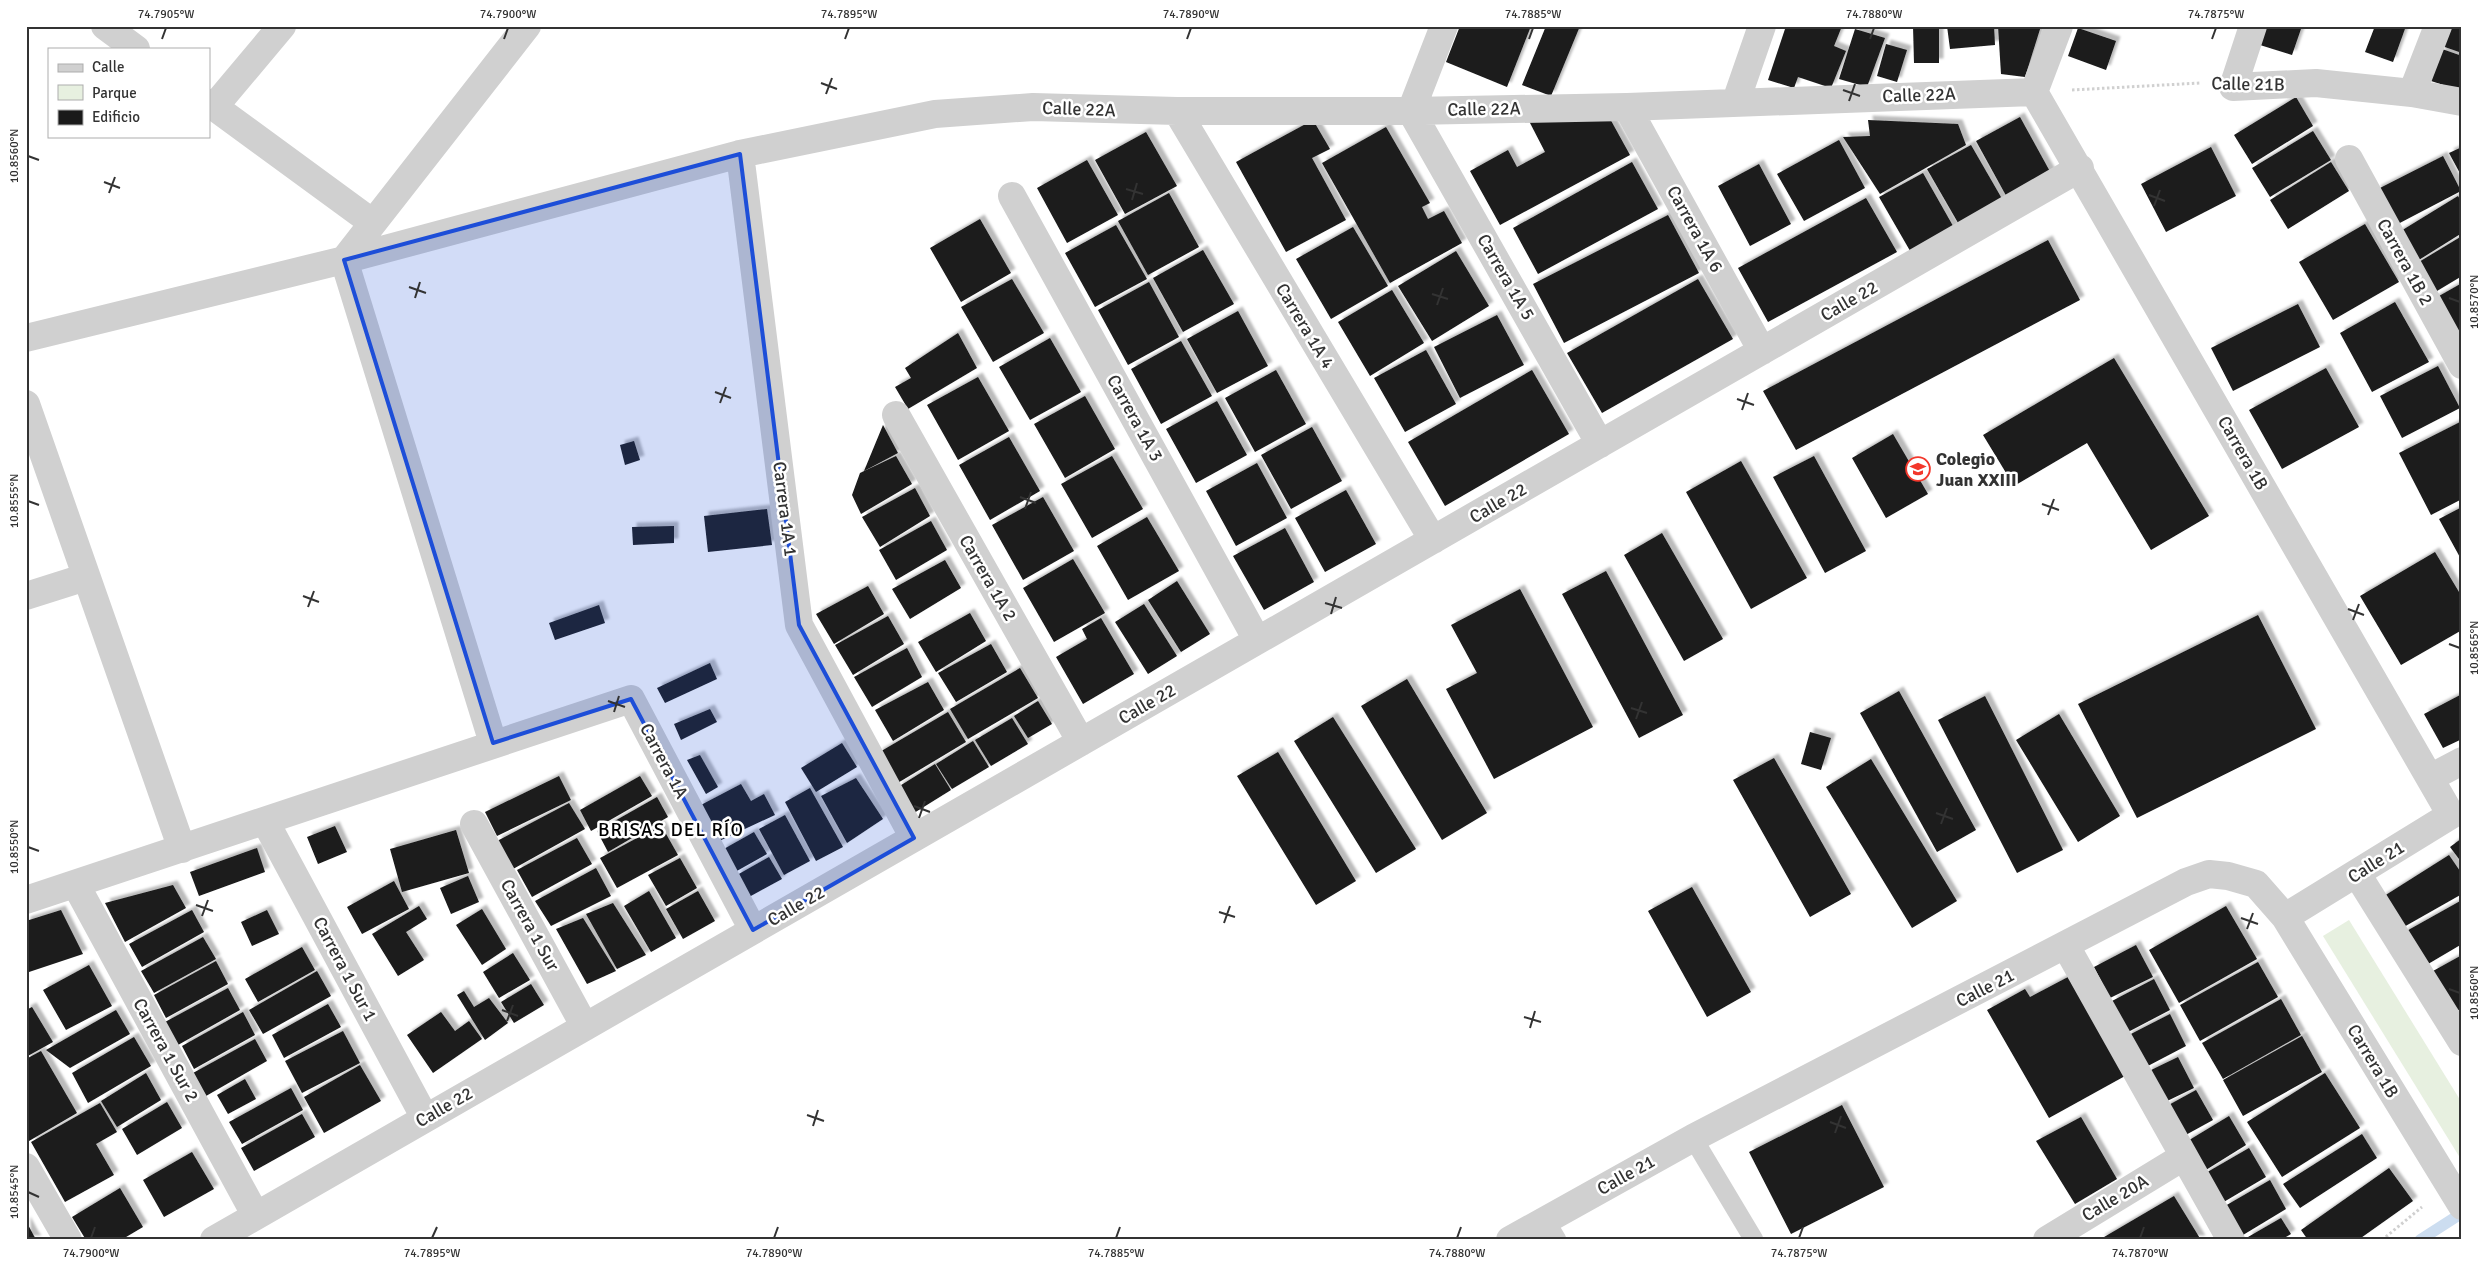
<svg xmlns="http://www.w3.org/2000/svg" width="2488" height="1266" font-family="Signika,sans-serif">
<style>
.green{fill:#e7f0e0}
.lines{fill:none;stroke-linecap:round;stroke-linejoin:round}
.stream{stroke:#ccddf0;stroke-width:11}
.building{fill:#1a1a1a;filter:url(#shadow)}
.path{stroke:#d0d0d0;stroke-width:3;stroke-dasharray:2.5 2.5;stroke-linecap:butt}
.lane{stroke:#d0d0d0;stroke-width:19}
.street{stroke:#d0d0d0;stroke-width:28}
.marked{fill:#1d4ed8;fill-opacity:0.2;stroke:#1d4ed8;stroke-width:4;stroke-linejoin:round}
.ticks{fill:none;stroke:#333;stroke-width:2}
.labels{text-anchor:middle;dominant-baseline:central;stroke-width:5;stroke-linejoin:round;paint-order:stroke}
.street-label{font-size:18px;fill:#333;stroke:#fff}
.poi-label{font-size:18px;font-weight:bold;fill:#333;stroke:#fff;text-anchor:start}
.neighbourhood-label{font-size:19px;letter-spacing:1px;fill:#000;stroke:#fff}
.neatline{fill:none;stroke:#333;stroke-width:2}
.ticks-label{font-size:12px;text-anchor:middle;fill:#333}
</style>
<defs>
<filter id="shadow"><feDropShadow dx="4.5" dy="-4.5" stdDeviation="1" flood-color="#0004"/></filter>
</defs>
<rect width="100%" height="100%" fill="#fff"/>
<!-- green -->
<path class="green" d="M2349,920L2462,1103V1161L2323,936Z"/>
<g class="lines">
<!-- stream -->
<path class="stream" d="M2420,1240L2462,1213"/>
</g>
<!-- building -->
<path class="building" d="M1460,26H1531L1507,87L1446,62Z
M1546,26H1580L1551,96L1522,85Z
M1786,26H1842L1834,46L1846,51L1831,88L1798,77L1794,88L1768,80Z
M1913,26H1939V63H1914Z
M1947,26H1994L1995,45L1950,49Z
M1998,26H2041L2025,77L2001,74Z
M2266,26H2302L2292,55L2260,45Z
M2375,26H2406L2393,62L2365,52Z
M2449,26H2462V53L2442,46Z
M2078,28L2116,41L2106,70L2068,56Z
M1855,29L1885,38L1867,87L1839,79Z
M1886,44L1907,50L1897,82L1877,76Z
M2442,49L2462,56V91L2431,81Z
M2296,97L2313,126L2252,164L2234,135Z
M1609,117L1630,155L1500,225L1470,171L1508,150L1517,167L1545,152L1529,121Z
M2020,117L2053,177L2009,201L1976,141Z
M1313,120L1330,149L1312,158L1346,220L1286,252L1236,162Z
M1868,120L1958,124L1966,145L1880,194L1843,137L1870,136Z
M1386,127L1430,203L1422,207L1428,219L1444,211L1462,243L1390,283L1322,163Z
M2313,131L2331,160L2270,197L2252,168Z
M1146,132L1177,186L1125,214L1095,160Z
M1839,140L1865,188L1804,221L1777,174Z
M1971,145L2005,204L1961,228L1927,169Z
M2211,147L2236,196L2166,232L2141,184Z
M2462,147V177L2449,153Z
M2443,156L2461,191L2394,226L2376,190Z
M1087,160L1118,215L1067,243L1037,188Z
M1632,162L1658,209L1538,274L1513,228Z
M2331,162L2349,191L2288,229L2270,200Z
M1759,164L1791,224L1750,246L1718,186Z
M1923,173L1957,233L1913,256L1879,197Z
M1169,193L1199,247L1148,275L1118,221Z
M2458,196L2462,203V233L2414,263L2396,234Z
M1866,198L1897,252L1768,322L1738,268Z
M1668,215L1699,273L1564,343L1533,284Z
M980,219L1011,273L961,302L930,248Z
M2365,224L2399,282L2333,320L2299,262Z
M1116,225L1147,279L1095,307L1065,253Z
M1353,227L1388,286L1331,319L1296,259Z
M2462,236V276L2432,294L2414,265Z
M2048,240L2080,300L1796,450L1763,391Z
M1203,250L1234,304L1183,332L1153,278Z
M1456,251L1489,306L1432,341L1398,286Z
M1012,279L1044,333L993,362L961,307Z
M1698,279L1733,339L1602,413L1567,353Z
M1149,282L1179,337L1128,365L1098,310Z
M2462,283V352L2432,300Z
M1392,290L1424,343L1370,376L1338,322Z
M2395,302L2429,362L2372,392L2340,333Z
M2298,304L2320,347L2233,391L2211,348Z
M1238,311L1268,366L1217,393L1187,339Z
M1497,315L1524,365L1460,398L1434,347Z
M958,333L977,368L908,409L895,387L911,378L905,368Z
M1050,338L1081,392L1030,420L999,367Z
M1181,341L1212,396L1161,424L1131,369Z
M1426,350L1456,404L1405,432L1374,378Z
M2114,358L2209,516L2151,550L2087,443L2014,486L1983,435Z
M2438,366L2460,408L2402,438L2380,396Z
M2326,368L2359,427L2282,469L2249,410Z
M1276,370L1306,424L1255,452L1225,398Z
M1532,370L1569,434L1445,506L1408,442Z
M978,377L1009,431L958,460L927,405Z
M1085,396L1115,449L1065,478L1034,424Z
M1217,401L1247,455L1196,483L1166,429Z
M2462,421V499L2431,515L2399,453Z
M883,425L898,453L864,471Z
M1312,427L1342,481L1291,509L1261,455Z
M1893,434L1928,494L1886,518L1852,458Z
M1009,437L1040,491L990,520L959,465Z
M634,441L640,460L625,465L620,445Z
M896,456L912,484L861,514L852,495L860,473Z
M1112,456L1143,509L1092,538L1061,484Z
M1814,456L1866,551L1825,573L1773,477Z
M1741,461L1807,578L1751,609L1686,492Z
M1257,463L1287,518L1236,546L1206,491Z
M915,488L930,516L880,547L862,517Z
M1346,490L1376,544L1325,572L1295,518Z
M1043,497L1074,551L1023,580L992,525Z
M2462,507V561L2439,519Z
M767,509L772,545L708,552L704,516Z
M1147,517L1179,571L1128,600L1097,546Z
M931,521L947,550L896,580L879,550Z
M674,526V543L633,545L632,527Z
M1285,528L1314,582L1264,610L1233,556Z
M1662,533L1723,639L1684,661L1624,555Z
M2435,552L2462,597V630L2401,665L2360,596Z
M1073,559L1105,613L1054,642L1023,588Z
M945,560L961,588L910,619L892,589Z
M1606,571L1683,715L1639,738L1562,594Z
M1177,581L1210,634L1181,652L1148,600Z
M868,586L884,614L834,644L816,614Z
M1520,589L1593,727L1494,779L1446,689L1477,673L1451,625Z
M1144,604L1177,656L1148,674L1115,622Z
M599,605L605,623L555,640L549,623Z
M970,613L986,641L936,672L918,642Z
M2258,615L2316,729L2137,818L2078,704Z
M888,616L904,644L853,675L835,645Z
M1101,618L1134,674L1083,704L1056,657L1087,639L1082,629Z
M991,644L1007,672L956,702L938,673Z
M907,648L922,677L872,707L854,677Z
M710,663L717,679L665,703L657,688Z
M1020,668L1038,698L968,739L950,709Z
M1407,679L1487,813L1442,840L1361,706Z
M928,682L944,710L893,741L875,710Z
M1899,691L1976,830L1937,852L1860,713Z
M2462,694V739L2443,748L2424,714Z
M1985,696L2063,850L2017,873L1938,720Z
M1038,701L1052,724L1028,738L1014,716Z
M710,709L717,722L681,740L674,724Z
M948,712L966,742L896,784L878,753Z
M2059,714L2120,816L2078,842L2016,740Z
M1333,717L1416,849L1376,873L1294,741Z
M1012,718L1028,744L991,766L975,740Z
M1810,732L1831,738L1821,770L1801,764Z
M973,741L989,767L952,789L936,764Z
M842,743L857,767L816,792L801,768Z
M1278,752L1356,881L1316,905L1237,776Z
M700,755L718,787L706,794L687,760Z
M1774,758L1851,894L1810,917L1733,780Z
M1871,759L1957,901L1912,928L1826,787Z
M935,764L951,790L914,813L898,787Z
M559,776L571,800L497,836L485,812Z
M640,776L652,796L591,831L580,810Z
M856,778L883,819L847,843L821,796Z
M741,784L751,801L764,794L775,815L717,842L699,806Z
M810,788L843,847L816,861L785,802Z
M657,797L668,817L608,852L597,831Z
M569,803L585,829L513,869L497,841Z
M785,815L810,861L784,875L759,829Z
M661,825L678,855L617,888L600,858Z
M335,826L347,852L318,864L307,837Z
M456,830L469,873L402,892L390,849Z
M754,832L767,854L735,872L722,850Z
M577,838L592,864L532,897L517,870Z
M2462,838V863L2450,847Z
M257,848L265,872L199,896L190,872Z
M2449,855L2462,874V894L2402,928L2381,898Z
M769,857L782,879L749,897L737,875Z
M680,858L697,888L666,906L648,875Z
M596,868L611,896L551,926L535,901Z
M468,876L479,902L451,914L440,888Z
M394,881L409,909L362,934L347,907Z
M173,885L186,908L125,942L105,903Z
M1692,887L1751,992L1707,1017L1648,911Z
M649,891L676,938L651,952L624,906Z
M698,891L715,921L683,939L666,909Z
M2462,900V944L2423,967L2403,933Z
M613,903L646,955L617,969L586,914Z
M419,906L427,919L406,932L424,960L398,976L372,934Z
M2226,906L2257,959L2179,1003L2149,950Z
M482,909L506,949L482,965L456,925Z
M61,910L83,954L26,973V921Z
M192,910L204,932L142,967L129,944Z
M267,910L279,934L252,946L241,922Z
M583,918L616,971L587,984L556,929Z
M203,937L216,959L154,993L141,971Z
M2136,945L2153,977L2110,998L2094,967Z
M302,947L315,970L258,1002L245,979Z
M513,953L530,980L499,998L483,972Z
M2462,955V1008L2457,1011L2433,971Z
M216,961L228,984L166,1018L154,995Z
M2258,962L2278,997L2200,1041L2180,1005Z
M89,965L112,1006L66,1030L43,990Z
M317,971L331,996L263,1034L249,1010Z
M2068,977L2125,1076L2049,1118L1987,1010L2025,989L2030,997Z
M2154,979L2170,1010L2128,1032L2112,1001Z
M531,984L544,1005L514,1023L501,1002Z
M228,988L240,1010L178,1045L165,1022Z
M464,991L474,1007L489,998L508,1023L485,1040L457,995Z
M2281,999L2301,1035L2223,1079L2202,1043Z
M328,1004L341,1027L284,1058L272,1035Z
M32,1007L53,1042L26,1057V1010Z
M116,1010L130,1034L70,1068L46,1050Z
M243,1012L255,1035L194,1069L182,1046Z
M441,1012L455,1031L469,1021L482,1039L433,1073L407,1035Z
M2170,1014L2186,1046L2144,1068L2127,1036Z
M343,1031L360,1063L302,1093L285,1061Z
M2302,1036L2322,1072L2243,1116L2223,1080Z
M134,1037L151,1066L88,1103L72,1073Z
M255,1039L267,1061L206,1096L193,1073Z
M41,1051L77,1113L29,1141L26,1137V1059Z
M2178,1057L2194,1088L2163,1103L2147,1072Z
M360,1065L381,1101L324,1133L304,1097Z
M146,1073L161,1100L117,1127L101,1101Z
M2325,1073L2360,1128L2282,1177L2247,1122Z
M245,1079L256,1099L228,1114L217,1095Z
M291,1088L303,1110L242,1144L229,1122Z
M2196,1090L2213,1120L2182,1137L2165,1107Z
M167,1102L182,1128L137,1155L122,1129Z
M100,1103L117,1132L96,1144L114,1175L65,1202L31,1142Z
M1842,1105L1884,1187L1791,1234L1749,1152Z
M302,1114L315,1137L254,1171L241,1148Z
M2229,1116L2246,1145L2201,1173L2186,1142Z
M2081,1117L2117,1179L2075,1204L2036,1141Z
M2362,1134L2377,1158L2300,1208L2283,1184Z
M2249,1148L2266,1177L2222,1203L2204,1174Z
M192,1152L214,1189L164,1217L143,1180Z
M2389,1168L2413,1201L2358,1240H2308L2301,1230Z
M2270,1180L2286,1209L2243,1235L2225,1206Z
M120,1188L143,1227L121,1240H86L72,1217Z
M2174,1196L2201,1240H2099Z
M2281,1218L2291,1234L2281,1240H2249L2248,1237Z
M26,1221L34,1236L37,1240H26Z"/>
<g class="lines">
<!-- path -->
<path class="path" d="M2072,90L2200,83
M2382,1240L2422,1207"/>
<!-- lane -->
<path class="lane" d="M1693,1138L1754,1240
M1545,1220L1557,1240"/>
<!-- street -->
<path class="street" d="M105,26L136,49
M1444,26L1411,111L1600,444
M2253,26L2233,87L2316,83L2412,93L2462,102
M2034,92L2451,815L2285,917
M2034,92L2059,26
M2412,93L2438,26
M1736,101L1762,26
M209,103L373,223
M214,107L282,26
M1627,107L1762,351
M1177,111L1433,540
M740,154L799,625L914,838
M2349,159L2462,365
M1012,196L1257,640
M26,338L344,260L740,154L935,114L1033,107L1177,111H1411L1627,107L2034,92
M26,404L182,849
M896,415L1081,742
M26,596L86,577
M493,743L344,260L527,26
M2430,778L2462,761
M265,821L425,1118
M474,824L585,1027
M2357,874L2462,1042
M76,885L256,1216
M26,900L631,699L753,930
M2066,946L2231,1240
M26,1167L68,1240
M214,1240L2080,168
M1510,1240L1693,1138L2186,882L2209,874L2228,876L2256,884L2285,917L2462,1206
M2047,1240L2183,1157"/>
</g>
<!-- marked area -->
<path class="marked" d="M740,154L799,625L914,838L753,930L631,699L493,743L344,260Z"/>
<!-- ticks -->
<path class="ticks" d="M162,39L166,28M504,39L508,28M845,39L849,28M1187,39L1191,28M1529,39L1533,28M1870,39L1874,28M2212,39L2216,28M821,83L837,89M1843,90L1860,96M826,94L832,78M1849,101L1855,84M28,156L39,160M104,182L120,188M1126,189L1143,194M109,193L115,177M2149,195L2165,201M1132,200L1137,183M2154,206L2160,190M409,287L426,293M1432,294L1448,299M415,298L420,282M2449,298L2460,302M1437,305L1443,288M715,392L731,398M1737,399L1754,405M720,403L726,387M1742,410L1748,393M1020,497L1036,503M28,501L39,505M2042,504L2059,510M1025,509L1031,492M2048,515L2054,499M303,596L319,602M1325,603L1342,608M308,607L314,591M2348,609L2364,615M1331,614L1336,597M2353,620L2359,604M2449,644L2460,648M608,701L625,707M1631,708L1647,713M614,712L619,696M1636,719L1642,702M914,806L930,812M1936,813L1953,819M919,818L925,801M1941,824L1947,808M28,847L39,851M196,905L213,911M1219,912L1235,917M202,916L208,900M2241,918L2258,924M1224,923L1230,906M2247,929L2253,913M2449,989L2460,993M502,1010L518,1016M1524,1017L1541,1022M507,1021L513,1005M1530,1028L1535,1011M807,1115L824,1121M1830,1122L1846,1128M813,1126L818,1110M1835,1133L1841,1116M28,1192L39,1197M91,1238L95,1227M432,1238L437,1227M774,1238L778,1227M1116,1238L1120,1227M1457,1238L1461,1227M1799,1238L1803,1227M2140,1238L2144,1227"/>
<!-- icons -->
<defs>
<g id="school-ring" transform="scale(1.25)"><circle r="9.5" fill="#fff" stroke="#f3372b" stroke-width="1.5"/><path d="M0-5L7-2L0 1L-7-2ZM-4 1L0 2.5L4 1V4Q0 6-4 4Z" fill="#f3372b"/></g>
</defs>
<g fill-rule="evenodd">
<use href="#school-ring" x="1918" y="469"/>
</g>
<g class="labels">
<!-- street labels -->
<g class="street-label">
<text transform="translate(2248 84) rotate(1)">Calle 21B</text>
<text transform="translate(1919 95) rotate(-2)">Calle 22A</text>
<text transform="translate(1079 109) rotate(2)">Calle 22A</text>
<text transform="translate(1484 109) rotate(-1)">Calle 22A</text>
<text transform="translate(1695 229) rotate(61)">Carrera 1A 6</text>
<text transform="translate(2405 262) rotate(61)">Carrera 1B 2</text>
<text transform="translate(1506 277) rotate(60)">Carrera 1A 5</text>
<text transform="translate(1849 301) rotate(-30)">Calle 22</text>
<text transform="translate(1305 326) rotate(59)">Carrera 1A 4</text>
<text transform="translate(1135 418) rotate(61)">Carrera 1A 3</text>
<text transform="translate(2243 453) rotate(60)">Carrera 1B</text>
<text transform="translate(1498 503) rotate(-30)">Calle 22</text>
<text transform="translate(785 509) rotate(83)">Carrera 1A 1</text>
<text transform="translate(988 578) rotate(60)">Carrera 1A 2</text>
<text transform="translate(1147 704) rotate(-30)">Calle 22</text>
<text transform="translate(664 761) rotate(62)">Carrera 1A</text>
<text transform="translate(2376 862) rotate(-32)">Calle 21</text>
<text transform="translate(796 906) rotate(-30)">Calle 22</text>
<text transform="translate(530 925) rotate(61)">Carrera 1 Sur</text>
<text transform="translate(345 969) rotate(62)">Carrera 1 Sur 1</text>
<text transform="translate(1985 988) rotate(-27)">Calle 21</text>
<text transform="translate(166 1050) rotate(61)">Carrera 1 Sur 2</text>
<text transform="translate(2373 1061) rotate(59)">Carrera 1B</text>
<text transform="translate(444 1107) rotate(-30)">Calle 22</text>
<text transform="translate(1626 1175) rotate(-29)">Calle 21</text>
<text transform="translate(2115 1198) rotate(-31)">Calle 20A</text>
</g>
<!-- poi labels -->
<g class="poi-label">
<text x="1936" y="459">Colegio<tspan x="1936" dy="21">Juan XXIII</tspan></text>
</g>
<!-- neighbourhood labels -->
<g class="neighbourhood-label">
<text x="671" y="830">BRISAS DEL RÍO</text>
</g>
</g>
<!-- border -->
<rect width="2488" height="1266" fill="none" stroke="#ffffff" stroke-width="55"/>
<!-- legend -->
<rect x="48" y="48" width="162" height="90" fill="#ffffff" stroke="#adadad"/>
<rect x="58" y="64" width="25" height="8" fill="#d0d0d0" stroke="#adadad"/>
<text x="92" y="72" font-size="15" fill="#333333">Calle</text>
<rect x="58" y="85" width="25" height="15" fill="#e7f0e0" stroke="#adadad"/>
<text x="92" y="98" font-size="15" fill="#333333">Parque</text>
<rect x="58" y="110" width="25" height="15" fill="#1a1a1a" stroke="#adadad"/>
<text x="92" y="122" font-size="15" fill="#333333">Edificio</text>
<rect x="28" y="28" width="2432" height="1210" class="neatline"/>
<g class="ticks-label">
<text x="166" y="18">74.7905°W</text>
<text x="508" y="18">74.7900°W</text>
<text x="849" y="18">74.7895°W</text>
<text x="1191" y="18">74.7890°W</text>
<text x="1533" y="18">74.7885°W</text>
<text x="1874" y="18">74.7880°W</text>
<text x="2216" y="18">74.7875°W</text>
<text transform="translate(14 156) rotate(-90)" y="4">10.8560°N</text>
<text transform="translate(2474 302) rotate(-90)" y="4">10.8570°N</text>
<text transform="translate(14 501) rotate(-90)" y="4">10.8555°N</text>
<text transform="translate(2474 648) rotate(-90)" y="4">10.8565°N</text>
<text transform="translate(14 847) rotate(-90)" y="4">10.8550°N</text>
<text transform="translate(2474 993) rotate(-90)" y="4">10.8560°N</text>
<text transform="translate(14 1192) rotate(-90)" y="4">10.8545°N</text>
<text x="91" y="1257">74.7900°W</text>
<text x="432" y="1257">74.7895°W</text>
<text x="774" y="1257">74.7890°W</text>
<text x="1116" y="1257">74.7885°W</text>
<text x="1457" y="1257">74.7880°W</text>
<text x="1799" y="1257">74.7875°W</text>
<text x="2140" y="1257">74.7870°W</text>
</g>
</svg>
